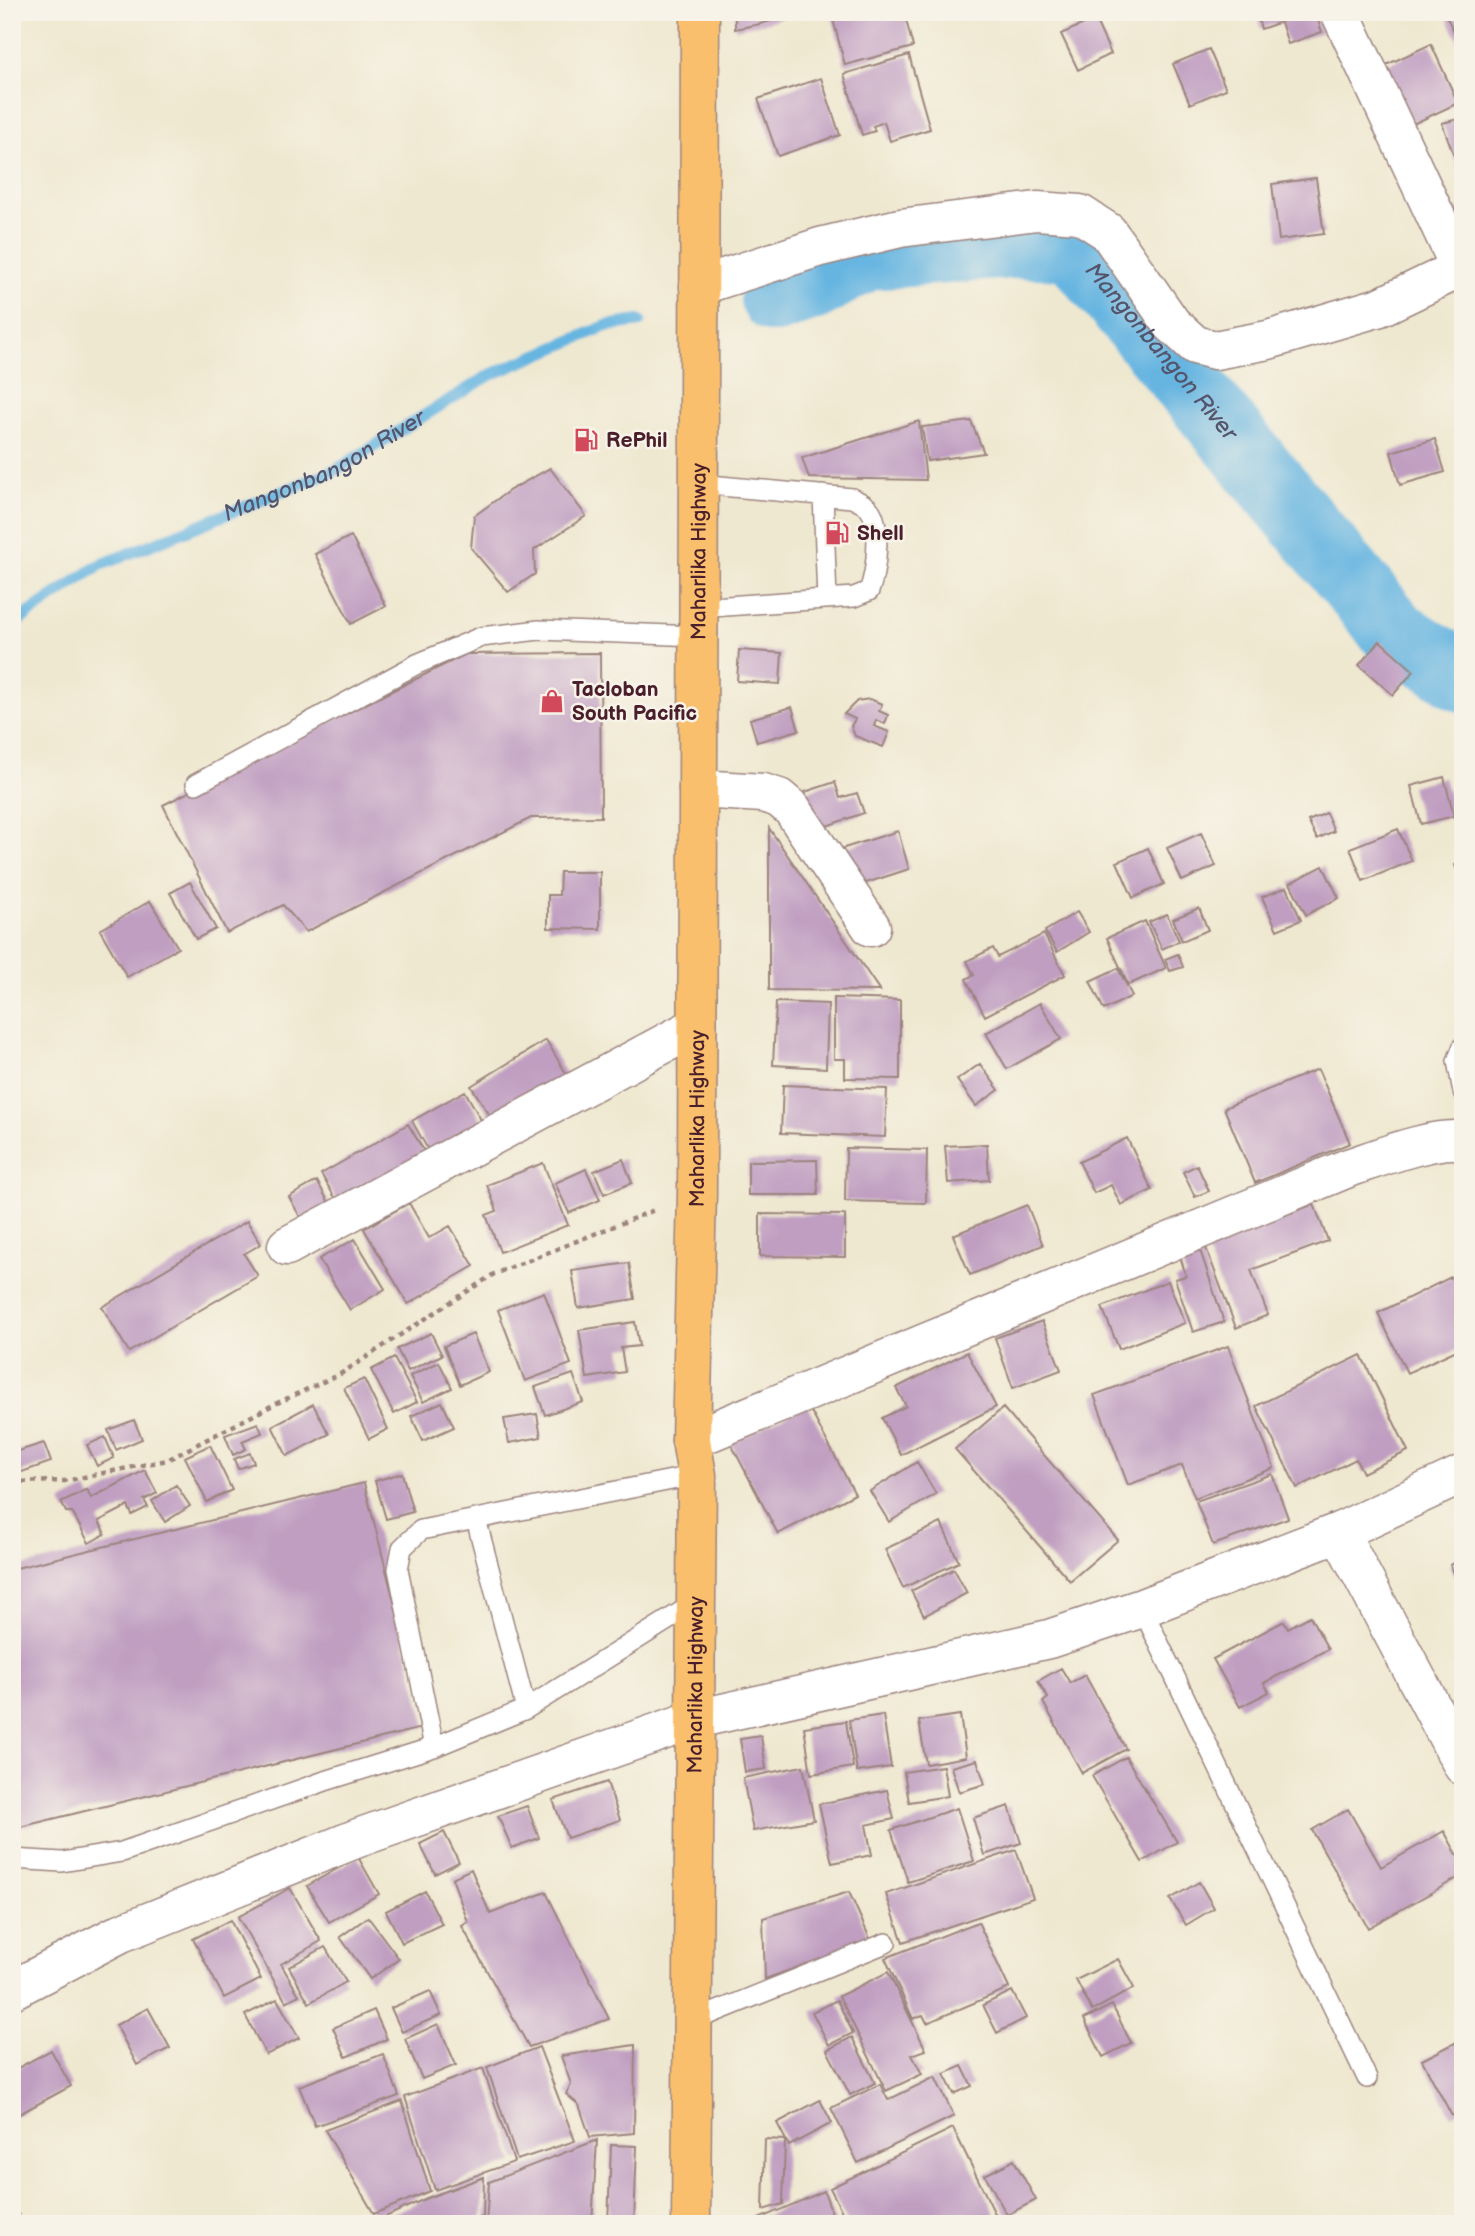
<svg xmlns="http://www.w3.org/2000/svg" width="1475" height="2236" font-family="'Balsamiq Sans',sans-serif">
<style>
.lines{fill:none;stroke-linecap:round;stroke-linejoin:round}
.stream{stroke:#66b5e1;stroke-width:12}
.river{stroke:#66b5e1;stroke-width:70}
.building{fill:#c09ec1}
.service-casing{stroke:#9c847e;stroke-width:22}
.minor-casing{stroke:#9c847e;stroke-width:41}
.tertiary-casing{stroke:#9c847e;stroke-width:41}
.primary-casing{stroke:#9c847e;stroke-width:41}
.path{stroke:#9c847e;stroke-width:4.5;stroke-dasharray:5 5;stroke-linecap:butt}
.service{stroke:#fff;stroke-width:19}
.minor{stroke:#fff;stroke-width:38}
.tertiary{stroke:#fff;stroke-width:38}
.primary{stroke:#f9bf6d;stroke-width:38}
.labels{text-anchor:middle;dominant-baseline:central;stroke-width:5;stroke-linejoin:round;paint-order:stroke}
.poi-label{font-size:21px;font-weight:bold;fill:#4a1f2b;stroke:#f7f3e8;text-anchor:start}
.street-label{font-size:21px;fill:#4a1f2b;stroke:#f7f3e8}
.water-label{font-size:23px;font-style:italic;fill:#54546b;stroke:#f7f3e8}
</style>
<rect width="100%" height="100%" fill="#f7f3e8"/>
<filter id="ink" filterUnits="userSpaceOnUse"><feTurbulence type="fractalNoise" baseFrequency=".0143" numOctaves="2"/><feDisplacementMap in="SourceGraphic" scale="14" xChannelSelector="R" yChannelSelector="G"/><feConvolveMatrix kernelMatrix="1 2 1 2 8 2 1 2 1" color-interpolation-filters="sRGB"/></filter>
<filter id="wash" filterUnits="userSpaceOnUse"><feTurbulence type="fractalNoise" baseFrequency=".00686" numOctaves="4" result="noise"/><feDisplacementMap in="SourceGraphic" scale="28" xChannelSelector="R" yChannelSelector="G"/><feGaussianBlur stdDeviation="1.57" result="paint"/><feColorMatrix in="noise" values="0 0 0 0 0 0 0 0 0 0 0 0 0 0 0 0 0 1.4 0 .05"/><feComposite in="paint" operator="in"/></filter>
<g filter="url(#wash)">
<rect width="100%" height="100%" fill="#efe8d0"/>
<g class="lines">
<!-- stream -->
<path class="stream" id="s1" d="M12,625L98,566L336,470L490,375L606,326L640,321"/>
<!-- river -->
<path class="river" id="s2" d="M775,298L814,285L868,255L1022,243L1073,246L1396,634L1463,677"/>
</g>
<g id="blocks">
<!-- building -->
<path class="building" d="M735,12H799V13L760,24L735,29Z
M831,12H904L913,47L845,65Z
M1256,12H1315L1322,32L1288,44L1281,22L1261,29Z
M1444,12H1463V49Z
M1095,19L1111,54L1078,70L1061,34Z
M1431,44L1458,103L1413,124L1386,65Z
M1209,49L1226,89L1190,104L1173,64Z
M909,55L930,129L890,141L884,122L873,126L875,131L862,135L844,74Z
M821,78L840,135L778,156L758,99Z
M1463,118V177H1462L1442,123Z
M1316,178L1324,234L1279,240L1272,184Z
M1463,207V247L1448,213Z
M919,421L926,480L809,478L802,458Z
M971,421L984,453L927,461L922,427Z
M1435,439L1445,472L1400,485L1391,452Z
M550,468L586,516L534,550L535,574L508,592L471,548L474,516L510,490Z
M351,536L386,606L351,624L315,554Z
M1380,641L1414,671L1393,695L1359,665Z
M739,650L782,653L780,684L737,681Z
M600,653L601,817L531,818L306,932L283,905L227,933L163,805L466,654Z
M870,699L882,704L879,711L888,715L885,724L876,720L874,726L889,732L883,747L855,736L851,726L855,719L844,714L857,701Z
M792,707L799,730L757,742L750,719Z
M1444,777L1454,816L1421,824L1411,786Z
M835,782L840,798L857,793L864,813L818,829L805,792Z
M1326,813L1334,831L1317,839L1308,821Z
M769,828L880,991L769,990Z
M1398,829L1412,861L1363,881L1350,848Z
M898,831L909,869L854,887L841,849Z
M1201,833L1216,866L1182,881L1167,848Z
M1148,848L1164,884L1133,898L1117,862Z
M1463,862V885H1462L1455,865Z
M1323,866L1339,898L1306,915L1290,883Z
M560,872H600V929L548,928V895H559Z
M190,882L216,929L196,939L170,893Z
M1287,887L1301,920L1277,930L1262,897Z
M150,901L178,948L127,977L100,930Z
M1199,908L1208,930L1182,941L1173,919Z
M1077,912L1089,932L1057,952L1045,931Z
M1167,914L1179,941L1162,949L1149,922Z
M1145,921L1166,968L1128,985L1107,938Z
M1044,934L1065,975L985,1016L966,979L974,975L967,961L993,948L998,957Z
M1178,954L1183,967L1170,971L1165,959Z
M1118,968L1132,996L1104,1010L1090,981Z
M834,998L900,1000V1079L845,1078V1059H834Z
M776,1002L828,1004L826,1068L773,1065Z
M1040,1003L1061,1039L1007,1069L986,1033Z
M546,1040L570,1080L496,1125L471,1086Z
M980,1064L999,1090L976,1106L957,1080Z
M1318,1069L1350,1143L1255,1183L1224,1108Z
M783,1085L887,1089L885,1137L781,1133Z
M465,1091L485,1127L432,1157L412,1121Z
M408,1124L427,1156L340,1206L321,1174Z
M1127,1138L1152,1190L1121,1205L1111,1185L1094,1193L1079,1162Z
M987,1144L989,1180L948,1183L945,1146Z
M846,1148L927,1150L926,1203L845,1201Z
M623,1159L632,1183L604,1194L594,1171Z
M817,1160L818,1195H748V1161Z
M543,1163L568,1225L500,1252L486,1215L497,1211L487,1185Z
M1197,1165L1209,1191L1195,1197L1183,1172Z
M586,1169L600,1200L569,1213L555,1183Z
M317,1181L332,1208L304,1224L289,1197Z
M409,1203L429,1238L450,1226L474,1266L408,1304L364,1229Z
M1314,1204L1328,1241L1251,1270L1268,1315L1236,1328L1205,1245Z
M1027,1205L1043,1245L970,1275L953,1235Z
M760,1214L845,1215V1257L760,1256Z
M247,1221L261,1244L244,1254L258,1276L129,1352L102,1307Z
M355,1239L385,1289L350,1310L319,1259Z
M1200,1250L1224,1322L1193,1332L1175,1279L1186,1276L1180,1256Z
M629,1263L635,1299L578,1308L572,1271Z
M1463,1271V1347L1407,1373L1378,1313Z
M1168,1281L1185,1323L1119,1349L1102,1307Z
M544,1292L571,1364L525,1381L498,1310Z
M1042,1321L1061,1370L1013,1388L995,1338Z
M635,1322L639,1346L621,1348L625,1372L587,1378L579,1330Z
M431,1333L442,1355L408,1371L397,1349Z
M473,1334L489,1372L460,1385L444,1346Z
M1228,1346L1274,1468L1195,1498L1182,1465L1128,1485L1094,1395Z
M967,1352L996,1407L901,1455L882,1418L906,1406L896,1388Z
M1361,1355L1408,1451L1363,1473L1356,1459L1297,1488L1256,1406Z
M394,1358L417,1402L394,1414L371,1370Z
M439,1362L452,1388L423,1402L410,1376Z
M573,1374L583,1402L545,1415L535,1387Z
M364,1379L388,1429L369,1439L344,1388Z
M442,1402L454,1427L423,1441L411,1416Z
M313,1404L329,1434L287,1456L272,1426Z
M807,1404L855,1494L778,1534L731,1444Z
M1003,1408L1118,1540L1070,1581L955,1449Z
M537,1414L541,1437L509,1443L504,1419Z
M134,1420L142,1439L116,1450L108,1430Z
M258,1423L262,1433L242,1441L246,1449L233,1455L225,1435Z
M105,1437L114,1458L97,1466L87,1445Z
M44,1443L51,1462L19,1473L12,1453Z
M210,1445L232,1490L207,1502L185,1457Z
M250,1453L254,1463L238,1469L234,1459Z
M917,1462L936,1494L889,1522L870,1491Z
M145,1470L157,1493L144,1500L148,1507L132,1515L128,1506L99,1521L105,1534L89,1543L72,1512H66L61,1502L87,1489L91,1498Z
M402,1473L413,1512L386,1519L375,1481Z
M1272,1474L1288,1518L1213,1545L1196,1501Z
M364,1483L426,1727L12,1829V1569Z
M176,1485L190,1506L165,1522L152,1501Z
M941,1523L959,1562L903,1588L885,1549Z
M1463,1559V1591L1450,1565Z
M954,1569L967,1593L924,1616L911,1591Z
M1310,1616L1328,1649L1264,1683L1269,1692L1240,1707L1213,1659L1284,1621L1288,1628Z
M1061,1668L1070,1683L1085,1675L1126,1749L1082,1773L1043,1702L1048,1698L1038,1681Z
M883,1715L891,1767L857,1772L849,1720Z
M960,1715L966,1757L926,1764L919,1721Z
M846,1721L853,1767L811,1774L804,1727Z
M761,1736L766,1769L745,1772L740,1739Z
M1126,1757L1177,1842L1142,1862L1092,1776Z
M977,1760L985,1784L959,1792L951,1767Z
M803,1766L814,1820L753,1831L743,1778Z
M943,1766L948,1796L909,1802L904,1772Z
M607,1782L620,1820L567,1838L553,1800Z
M887,1790L894,1819L866,1825L872,1855L832,1863L819,1804Z
M527,1806L539,1838L512,1848L498,1816Z
M1009,1806L1021,1843L984,1855L973,1818Z
M957,1808L974,1861L908,1882L891,1830Z
M1348,1809L1381,1867L1444,1831L1463,1865V1875L1368,1928L1312,1830Z
M444,1832L459,1862L435,1874L420,1844Z
M1016,1850L1033,1898L903,1942L886,1894Z
M358,1857L379,1894L329,1922L307,1886Z
M471,1869L490,1914L546,1892L609,2019L529,2047L462,1926L468,1922L452,1878Z
M1199,1882L1214,1908L1186,1925L1170,1899Z
M290,1888L321,1941L281,1964L299,1995L286,2002L238,1917Z
M425,1891L442,1924L402,1943L386,1911Z
M849,1892L871,1941L765,1979L763,1918Z
M368,1917L399,1959L370,1979L340,1937Z
M230,1920L261,1979L224,1998L193,1939Z
M978,1922L1009,1988L927,2023L923,2015L913,2019L885,1958Z
M325,1947L346,1982L309,2003L289,1967Z
M1118,1959L1134,1988L1092,2011L1076,1980Z
M888,1972L926,2050L912,2055L922,2074L886,2091L839,1996Z
M430,1991L441,2015L402,2032L391,2008Z
M1012,1991L1026,2018L997,2033L983,2005Z
M277,1999L299,2038L266,2055L245,2015Z
M837,2000L853,2033L829,2045L812,2012Z
M1112,2005L1131,2043L1103,2057L1084,2019Z
M148,2008L170,2048L137,2065L116,2025Z
M374,2010L387,2039L346,2057L333,2028Z
M438,2024L456,2065L422,2079L405,2039Z
M852,2037L875,2083L850,2095L827,2050Z
M1463,2039V2110L1452,2116L1422,2060Z
M635,2045L634,2133L590,2137L579,2105L566,2094L571,2084L561,2056Z
M539,2047L575,2141L517,2160L487,2067Z
M51,2050L71,2086L12,2118V2071Z
M383,2054L399,2096L315,2126L299,2086Z
M962,2066L972,2086L954,2094L944,2074Z
M483,2068L514,2162L435,2190L405,2097Z
M935,2077L954,2116L858,2163L831,2108L880,2084L888,2100Z
M820,2100L832,2123L789,2146L777,2123Z
M402,2101L430,2191L374,2214L325,2130Z
M953,2128L1000,2224H848L830,2188Z
M765,2139L785,2140L783,2204L763,2210Z
M597,2140L592,2224H486L489,2182Z
M611,2145L637,2146L634,2224H608Z
M1014,2160L1036,2200L1007,2215L985,2175Z
M484,2177L483,2217L462,2224H387L383,2218L427,2198Z
M824,2191L836,2224H747Z
M12,2204L19,2215L12,2219Z"/>
</g>
</g>
<g filter="url(#ink)">
<use href="#blocks" fill-opacity="0" stroke="#9c847e" stroke-width="2"/>
<g class="lines">
<!-- service casing -->
<g class="service-casing">
<path id="service" d="M823,495L827,599
M698,608L854,597L869,591C876,573 882,526 870,510C866,504 858,501 852,498L699,484
M196,784L417,664L481,637L539,630L698,636
M1463,1046L1457,1061L1463,1092
M476,1519L526,1709
M1142,1608L1367,2078
M434,1747L398,1569L402,1548L421,1530L697,1475
M12,1859L62,1862L122,1852L325,1781L434,1747L526,1709L695,1603
M693,2021L886,1943"/>
</g>
<!-- minor casing -->
<g class="minor-casing">
<path id="minor" d="M1340,12L1460,268
M699,286L820,247L900,228L1037,211L1080,214L1108,232L1172,324L1195,345L1215,350L1268,340L1380,307L1463,267
M698,789L763,793L779,798L792,809L871,927
M287,1246L697,1026
M691,1440L1348,1168C1376,1159 1436,1135 1463,1141
M1339,1532L1463,1766"/>
</g>
<!-- tertiary casing -->
<g class="tertiary-casing">
<path id="tertiary" d="M12,1990L121,1933L358,1838L696,1719L1049,1639L1142,1608L1339,1532L1463,1474"/>
</g>
<!-- primary casing -->
<g class="primary-casing">
<g id="primary">
<path id="s3" d="M691,2224L697,1475L691,1440L697,1194L700,12"/>
</g>
</g>
<!-- path -->
<path class="path" d="M12,1482L65,1481L167,1460L273,1405L342,1373L494,1274L657,1209"/>
<!-- service -->
<use href="#service" class="service"/>
<!-- minor -->
<use href="#minor" class="minor"/>
<!-- tertiary -->
<use href="#tertiary" class="tertiary"/>
<!-- primary -->
<use href="#primary" class="primary"/>
</g>
</g>
<!-- icons -->
<defs>
<g id="fuel-bare" transform="scale(1.89)"><path d="M-5.5-6h7V0h2V4h1.3V-2.5L3-4.5l.8-.8L6-3V5H2.5V1h-1V6h-7ZM-4.2-4.7v3.2H.2V-4.7Z" fill="#d1495b" stroke="#f7f3e8" stroke-width="2.5" paint-order="stroke"/></g>
<g id="shop-bare" transform="scale(1.89)"><path d="M-5-2.5h2.3a2.7 3.5 0 0 1 5.4 0H5L5.5 6h-11ZM-1.5-2.5h3a1.5 2.3 0 0 0-3 0Z" fill="#d1495b" stroke="#f7f3e8" stroke-width="2.5" paint-order="stroke"/></g>
</defs>
<g fill-rule="evenodd">
<use href="#fuel-bare" x="586" y="440"/>
<use href="#fuel-bare" x="837" y="533"/>
<use href="#shop-bare" x="552" y="701"/>
</g>
<g class="labels">
<!-- poi labels -->
<g class="poi-label">
<text x="606" y="440">RePhil</text>
<text x="857" y="533">Shell</text>
<text x="572" y="689">Tacloban<tspan x="572" dy="24">South Pacific</tspan></text>
</g>
<!-- street labels -->
<g class="street-label">
<text stroke="none"><textPath href="#s3" startOffset="1673">Maharlika Highway</textPath></text>
<text stroke="none"><textPath href="#s3" startOffset="1106">Maharlika Highway</textPath></text>
<text stroke="none"><textPath href="#s3" startOffset="539">Maharlika Highway</textPath></text>
</g>
<!-- water labels -->
<g class="water-label">
<text stroke="none"><textPath href="#s2" startOffset="446">Mangonbangon River</textPath></text>
<text stroke="none"><textPath href="#s1" startOffset="352">Mangonbangon River</textPath></text>
</g>
</g>
<!-- margin -->
<rect width="1475" height="2236" fill="none" stroke="#f7f3e8" stroke-width="42"/>
</svg>
